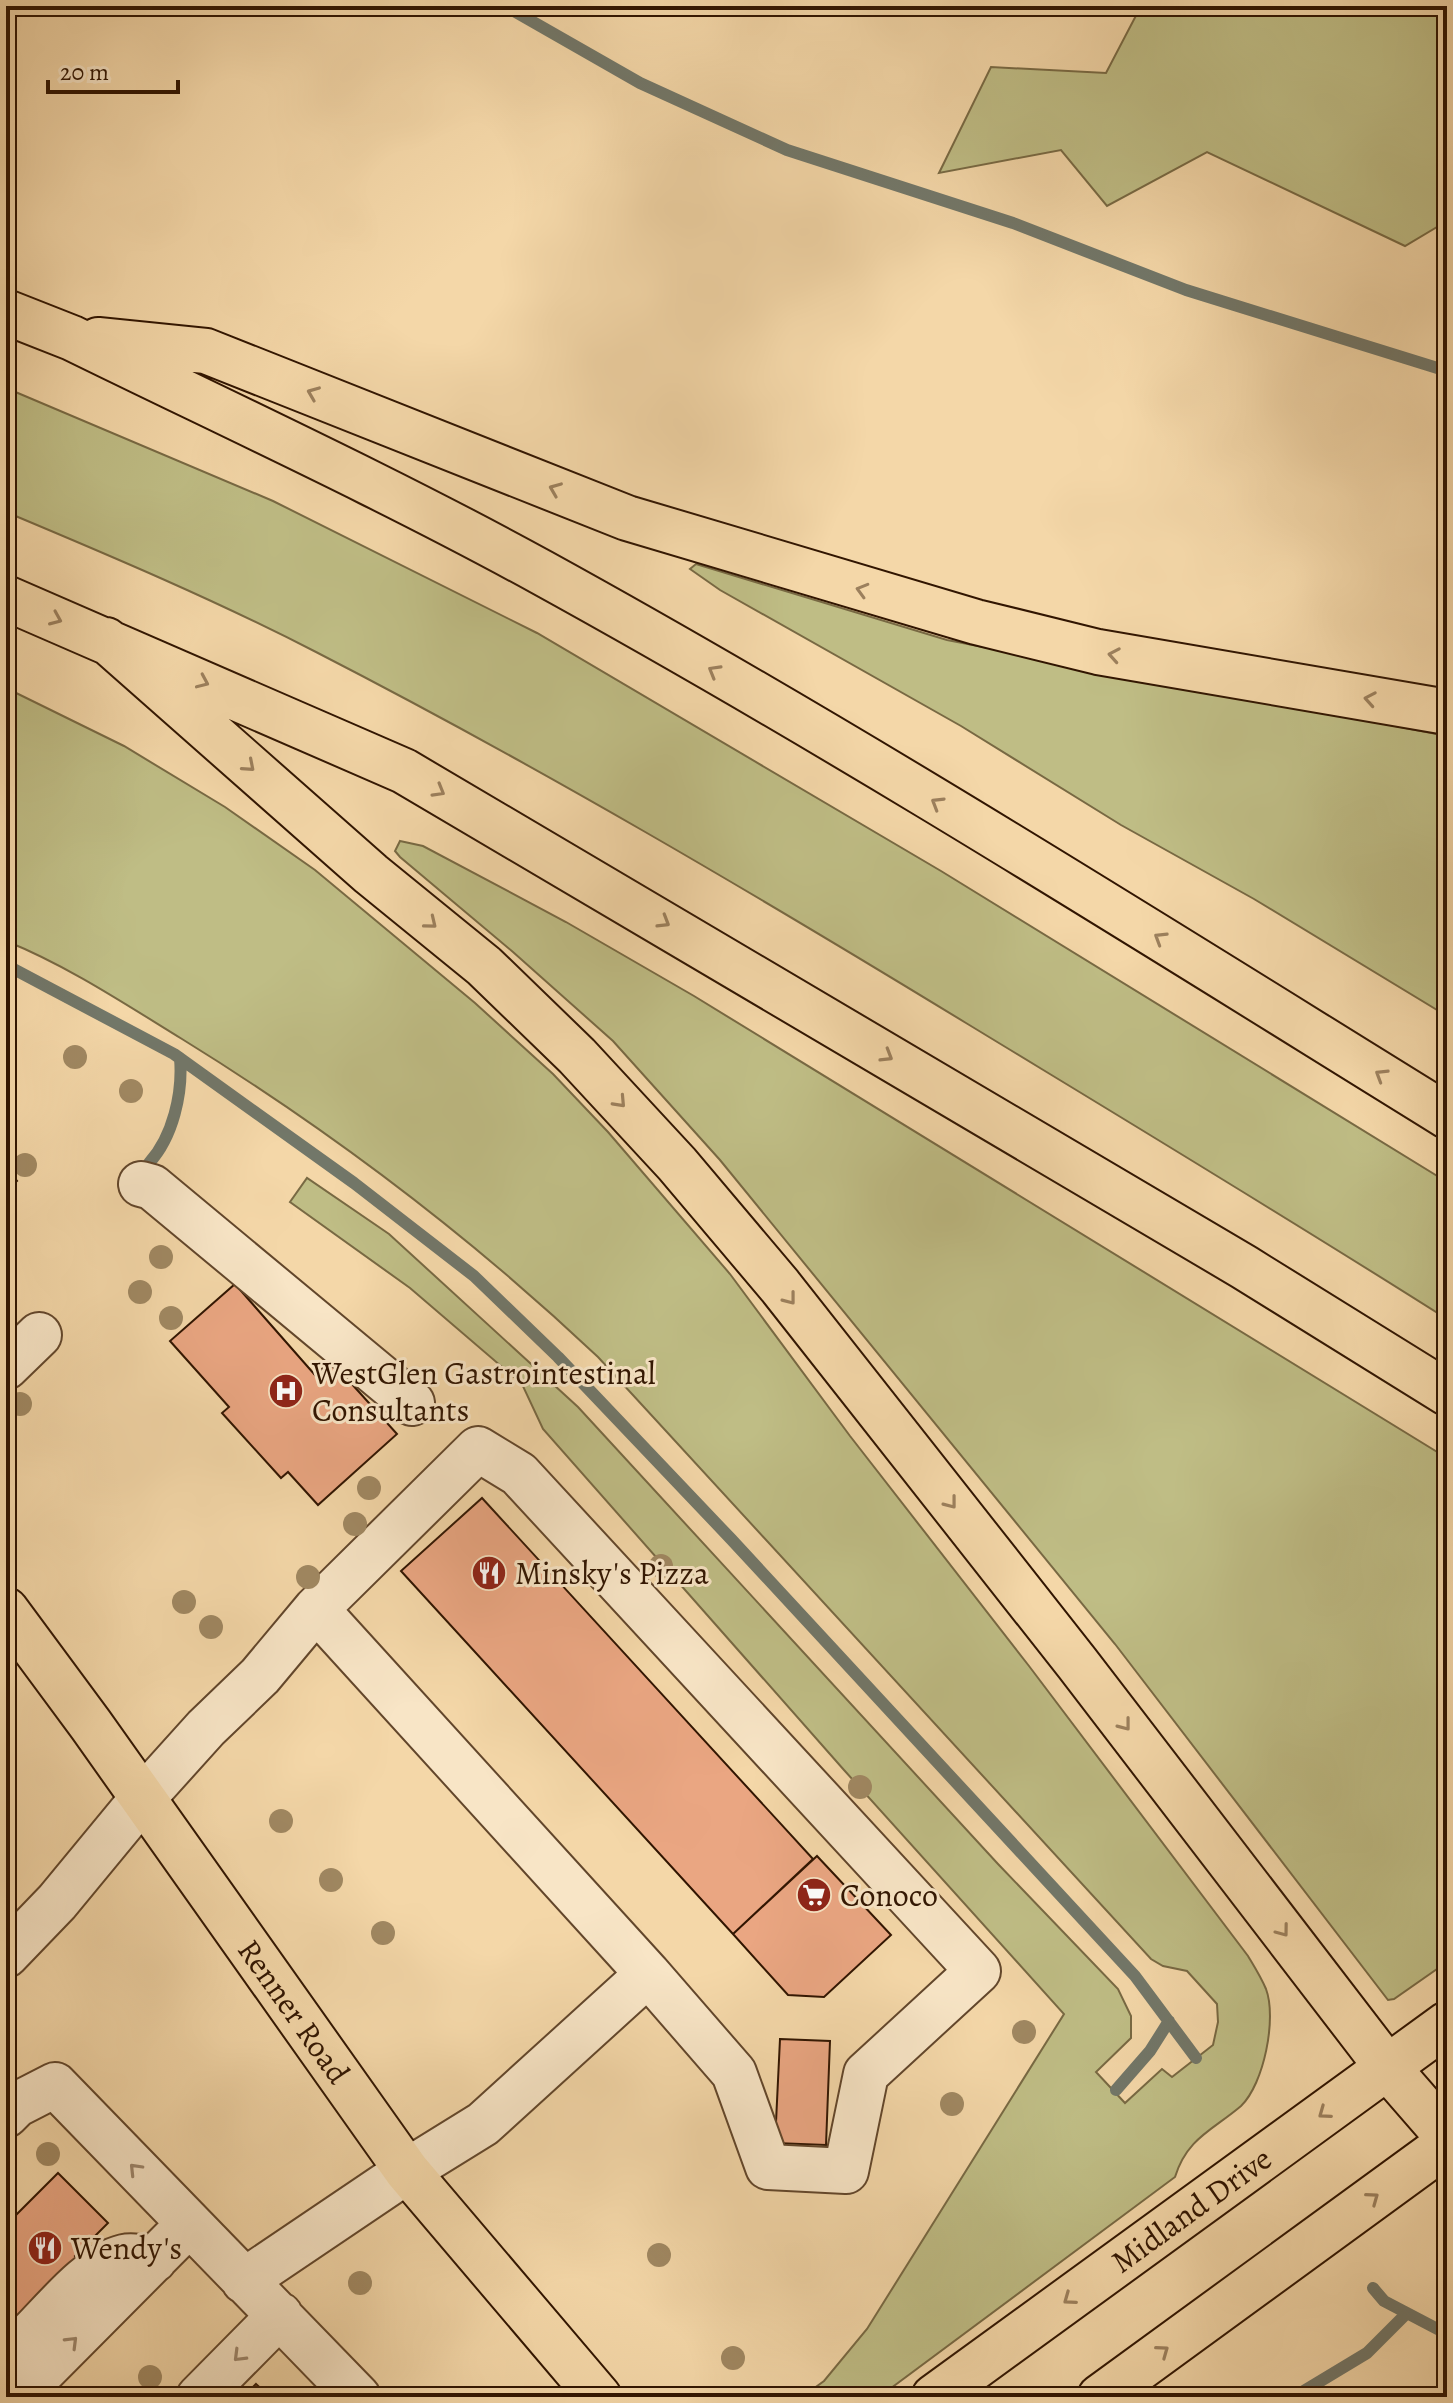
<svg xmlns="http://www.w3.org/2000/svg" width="1453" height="2403" font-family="Alegreya,serif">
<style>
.green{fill:#bfbd85;stroke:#786943;stroke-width:2}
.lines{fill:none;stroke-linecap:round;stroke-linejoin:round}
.stream{stroke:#727769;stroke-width:12}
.building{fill:#eaa682;stroke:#311501;stroke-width:2}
.minor-casing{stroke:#62462b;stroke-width:48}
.major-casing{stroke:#311501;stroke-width:48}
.highway-casing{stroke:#311501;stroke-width:48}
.minor{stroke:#f8e5c6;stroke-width:44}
.major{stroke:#f4d7a8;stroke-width:44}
.highway{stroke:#f4d7a8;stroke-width:44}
.tree{fill:#a08862}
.oneway{stroke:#9c805d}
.oneway2{stroke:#9e876d}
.labels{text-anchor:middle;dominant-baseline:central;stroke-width:6;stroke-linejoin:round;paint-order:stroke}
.poi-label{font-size:32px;fill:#311501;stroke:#f8e5c6;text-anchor:start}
.street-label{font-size:32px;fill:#311501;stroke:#f8e5c6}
</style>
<rect width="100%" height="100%" fill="#f4d7a8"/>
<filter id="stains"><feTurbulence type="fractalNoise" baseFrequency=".0025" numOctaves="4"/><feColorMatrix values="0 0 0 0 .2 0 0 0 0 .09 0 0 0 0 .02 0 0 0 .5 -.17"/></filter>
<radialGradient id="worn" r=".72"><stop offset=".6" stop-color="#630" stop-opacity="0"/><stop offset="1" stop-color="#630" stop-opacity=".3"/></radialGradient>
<!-- green -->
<path class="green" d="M1141,6H1447V221L1405,246L1207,152L1107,206L1061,150L939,173L991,67L1106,73Z
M6,388L273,501L537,633L941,871L1447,1182V1319C1288,1218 1127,1121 966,1023C753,893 538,766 316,652C215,600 111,556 6,512Z
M696,564L947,640L1447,736V1016L1254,899L1121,825L961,726L720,590L690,569Z
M6,688L124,746L225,807L315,870L475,1003L553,1074L608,1132L730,1274L850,1436L1029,1666L1248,1956C1254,1966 1261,1977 1266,1989C1277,2018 1264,2084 1241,2106C1213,2130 1187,2138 1175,2177L879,2397H802L824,2381L867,2329L1064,2014L844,1770L543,1429L522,1384L410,1288L290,1202L307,1178L389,1234L578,1407L998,1864L1118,1989L1131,2016V2038L1096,2072L1125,2103L1162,2069L1172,2077L1213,2045L1218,2022L1217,2004L1187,1971L1163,1966L1151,1959L598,1357C470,1236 331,1131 182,1039C125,1004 68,966 6,941Z
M400,841L423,846L566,922L694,996L1447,1458V1962L1394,1999L1388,2000L1115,1644L720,1160L613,1041L513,952L400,857L395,851Z"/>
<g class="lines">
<!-- stream -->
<path class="stream" d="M505,6L640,83L787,150L1013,223L1186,290L1447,371
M6,965L174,1054L354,1183L474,1276L558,1357L731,1539L1135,1976L1196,2058
M149,1163C173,1137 183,1093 180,1058
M1116,2090L1150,2051L1169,2021
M1373,2288L1384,2301L1447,2334
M1294,2397L1367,2353L1407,2313"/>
</g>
<!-- building -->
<path class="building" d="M6,1152L20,1167L12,1175L17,1181L6,1191Z
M235,1284L315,1375L331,1361L397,1434L318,1505L288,1472L281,1478L222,1413L229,1407L170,1341Z
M482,1498L813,1859L733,1934L401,1571Z
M817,1856L891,1935L824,1997L788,1995L733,1934Z
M780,2039L830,2041L826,2145L775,2143Z
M58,2173L108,2223L75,2256L82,2263L6,2330V2240L11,2235L6,2231V2225Z
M256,2384L270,2397H243Z"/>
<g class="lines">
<!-- minor casing -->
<g class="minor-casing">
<path id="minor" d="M141,1184L152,1187L412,1403
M6,1367L39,1335
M6,1955L57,1902L142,1799L206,1728L260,1676L316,1609L478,1449L519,1474L978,1971L866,2074L846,2171L768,2167L734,2073L648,1974L316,1609
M6,2115L16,2105L55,2085L358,2397
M244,2281L407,2171L483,2124L648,1974
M6,2357C40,2331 82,2267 124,2257C133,2255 145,2258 154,2260
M17,2397L188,2225
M199,2397L280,2315"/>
</g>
<!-- major casing -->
<g class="major-casing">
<g id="major">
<path id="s1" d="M6,1610L91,1725L407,2171L599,2397"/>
<path id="s2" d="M934,2397L1447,2024"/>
<path d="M1100,2397L1447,2144"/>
</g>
</g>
<!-- highway casing -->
<g class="highway-casing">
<path id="highway" d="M6,312L72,338C229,415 388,488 541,572C850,742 1148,931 1447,1116
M98,340L206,351L627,518L976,622L1098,652L1447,712
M6,598L404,771L1244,1267L1447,1393
M106,640L371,874L484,966L577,1056L677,1164L780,1286L1077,1663L1387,2067L1447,2136"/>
</g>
<!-- minor -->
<use href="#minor" class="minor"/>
<!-- major -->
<use href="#major" class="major"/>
<!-- highway -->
<use href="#highway" class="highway"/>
</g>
<!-- trees -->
<g class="tree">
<circle cx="75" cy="1057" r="12"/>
<circle cx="131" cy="1091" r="12"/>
<circle cx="25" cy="1165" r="12"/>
<circle cx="161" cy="1257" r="12"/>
<circle cx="140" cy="1292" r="12"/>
<circle cx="171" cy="1318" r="12"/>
<circle cx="20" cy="1404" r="12"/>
<circle cx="369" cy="1488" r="12"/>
<circle cx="355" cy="1524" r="12"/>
<circle cx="661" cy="1566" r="12"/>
<circle cx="308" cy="1577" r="12"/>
<circle cx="184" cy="1602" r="12"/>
<circle cx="211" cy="1627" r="12"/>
<circle cx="860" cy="1787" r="12"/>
<circle cx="281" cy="1821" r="12"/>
<circle cx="331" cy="1880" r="12"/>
<circle cx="383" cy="1933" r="12"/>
<circle cx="1024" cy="2032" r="12"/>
<circle cx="952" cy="2104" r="12"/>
<circle cx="48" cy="2154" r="12"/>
<circle cx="659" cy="2255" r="12"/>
<circle cx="360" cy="2283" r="12"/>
<circle cx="733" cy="2358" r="12"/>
<circle cx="150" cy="2377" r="12"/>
</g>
<!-- one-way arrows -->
<defs><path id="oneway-chevron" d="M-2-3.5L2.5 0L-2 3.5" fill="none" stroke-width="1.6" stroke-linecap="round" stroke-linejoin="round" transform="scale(2)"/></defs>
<g class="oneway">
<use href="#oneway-chevron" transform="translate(313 393) rotate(-158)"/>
<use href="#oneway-chevron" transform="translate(555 489) rotate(-158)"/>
<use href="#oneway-chevron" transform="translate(862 590) rotate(-164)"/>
<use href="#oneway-chevron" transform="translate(56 619) rotate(23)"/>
<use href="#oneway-chevron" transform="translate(1114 655) rotate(-170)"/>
<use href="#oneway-chevron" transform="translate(714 671) rotate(-150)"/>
<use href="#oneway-chevron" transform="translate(203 682) rotate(24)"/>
<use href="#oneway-chevron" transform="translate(1370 699) rotate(-170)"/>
<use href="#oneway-chevron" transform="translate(249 766) rotate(41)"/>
<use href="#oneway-chevron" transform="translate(439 791) rotate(30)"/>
<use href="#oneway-chevron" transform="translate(937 803) rotate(-149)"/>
<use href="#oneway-chevron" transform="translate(664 922) rotate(31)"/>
<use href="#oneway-chevron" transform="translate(431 923) rotate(39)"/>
<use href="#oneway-chevron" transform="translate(1160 938) rotate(-148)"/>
<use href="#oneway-chevron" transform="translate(887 1056) rotate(31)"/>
<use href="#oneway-chevron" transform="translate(1381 1075) rotate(-148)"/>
<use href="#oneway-chevron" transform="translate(620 1102) rotate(47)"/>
<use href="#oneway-chevron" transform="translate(790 1299) rotate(52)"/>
<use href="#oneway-chevron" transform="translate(951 1503) rotate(52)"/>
<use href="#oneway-chevron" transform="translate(1125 1725) rotate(52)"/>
<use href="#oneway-chevron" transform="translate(1283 1931) rotate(53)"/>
<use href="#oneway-chevron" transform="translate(1324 2113) rotate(144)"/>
<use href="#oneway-chevron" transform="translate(1373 2198) rotate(-36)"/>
<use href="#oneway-chevron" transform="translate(1069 2299) rotate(144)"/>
<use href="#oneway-chevron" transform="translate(1163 2351) rotate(-36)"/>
</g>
<g class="oneway2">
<use href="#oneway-chevron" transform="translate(135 2169) rotate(-134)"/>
<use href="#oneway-chevron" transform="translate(72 2342) rotate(-45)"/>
<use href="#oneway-chevron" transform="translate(239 2356) rotate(135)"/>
</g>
<!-- icons -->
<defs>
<g id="hospital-disc" transform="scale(1.8)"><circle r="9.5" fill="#8f2418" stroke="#f8e5c6"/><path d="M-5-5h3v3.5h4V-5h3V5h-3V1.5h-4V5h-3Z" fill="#fff"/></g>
<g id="restaurant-disc" transform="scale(1.8)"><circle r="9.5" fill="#8f2418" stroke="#f8e5c6"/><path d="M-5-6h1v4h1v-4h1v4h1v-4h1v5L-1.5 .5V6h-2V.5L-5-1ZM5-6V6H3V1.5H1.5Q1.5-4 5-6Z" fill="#fff"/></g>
<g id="supermarket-disc" transform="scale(1.8)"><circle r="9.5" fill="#8f2418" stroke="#f8e5c6"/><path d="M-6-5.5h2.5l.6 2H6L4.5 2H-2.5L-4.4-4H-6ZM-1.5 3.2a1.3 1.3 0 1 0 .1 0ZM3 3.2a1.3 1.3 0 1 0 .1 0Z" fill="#fff"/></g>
</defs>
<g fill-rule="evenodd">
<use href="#hospital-disc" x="286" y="1391"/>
<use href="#restaurant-disc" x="489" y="1573"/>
<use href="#supermarket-disc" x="814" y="1895"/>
<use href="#restaurant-disc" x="45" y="2248"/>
</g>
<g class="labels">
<!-- poi labels -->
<g class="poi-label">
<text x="312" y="1373">WestGlen Gastrointestinal<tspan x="312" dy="37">Consultants</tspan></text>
<text x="515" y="1573">Minsky's Pizza</text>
<text x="840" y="1895">Conoco</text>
<text x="71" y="2248">Wendy's</text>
</g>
<!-- street labels -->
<g class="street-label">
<text stroke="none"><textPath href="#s1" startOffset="494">Renner Road</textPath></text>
<text stroke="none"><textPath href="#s2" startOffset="318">Midland Drive</textPath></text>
</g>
</g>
<!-- margin -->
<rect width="1453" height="2403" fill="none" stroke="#f4d7a8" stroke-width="32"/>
<rect x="8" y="8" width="1437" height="2387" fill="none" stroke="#311501" stroke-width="4"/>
<rect x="16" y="16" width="1421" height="2371" fill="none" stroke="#311501" stroke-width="2"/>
<!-- scale -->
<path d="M48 80v12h130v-12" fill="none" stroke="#311501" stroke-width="4"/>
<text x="60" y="80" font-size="24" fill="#311501" stroke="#f8e5c6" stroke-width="6" paint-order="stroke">20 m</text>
<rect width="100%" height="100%" filter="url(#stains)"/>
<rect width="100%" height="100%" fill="url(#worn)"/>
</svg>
